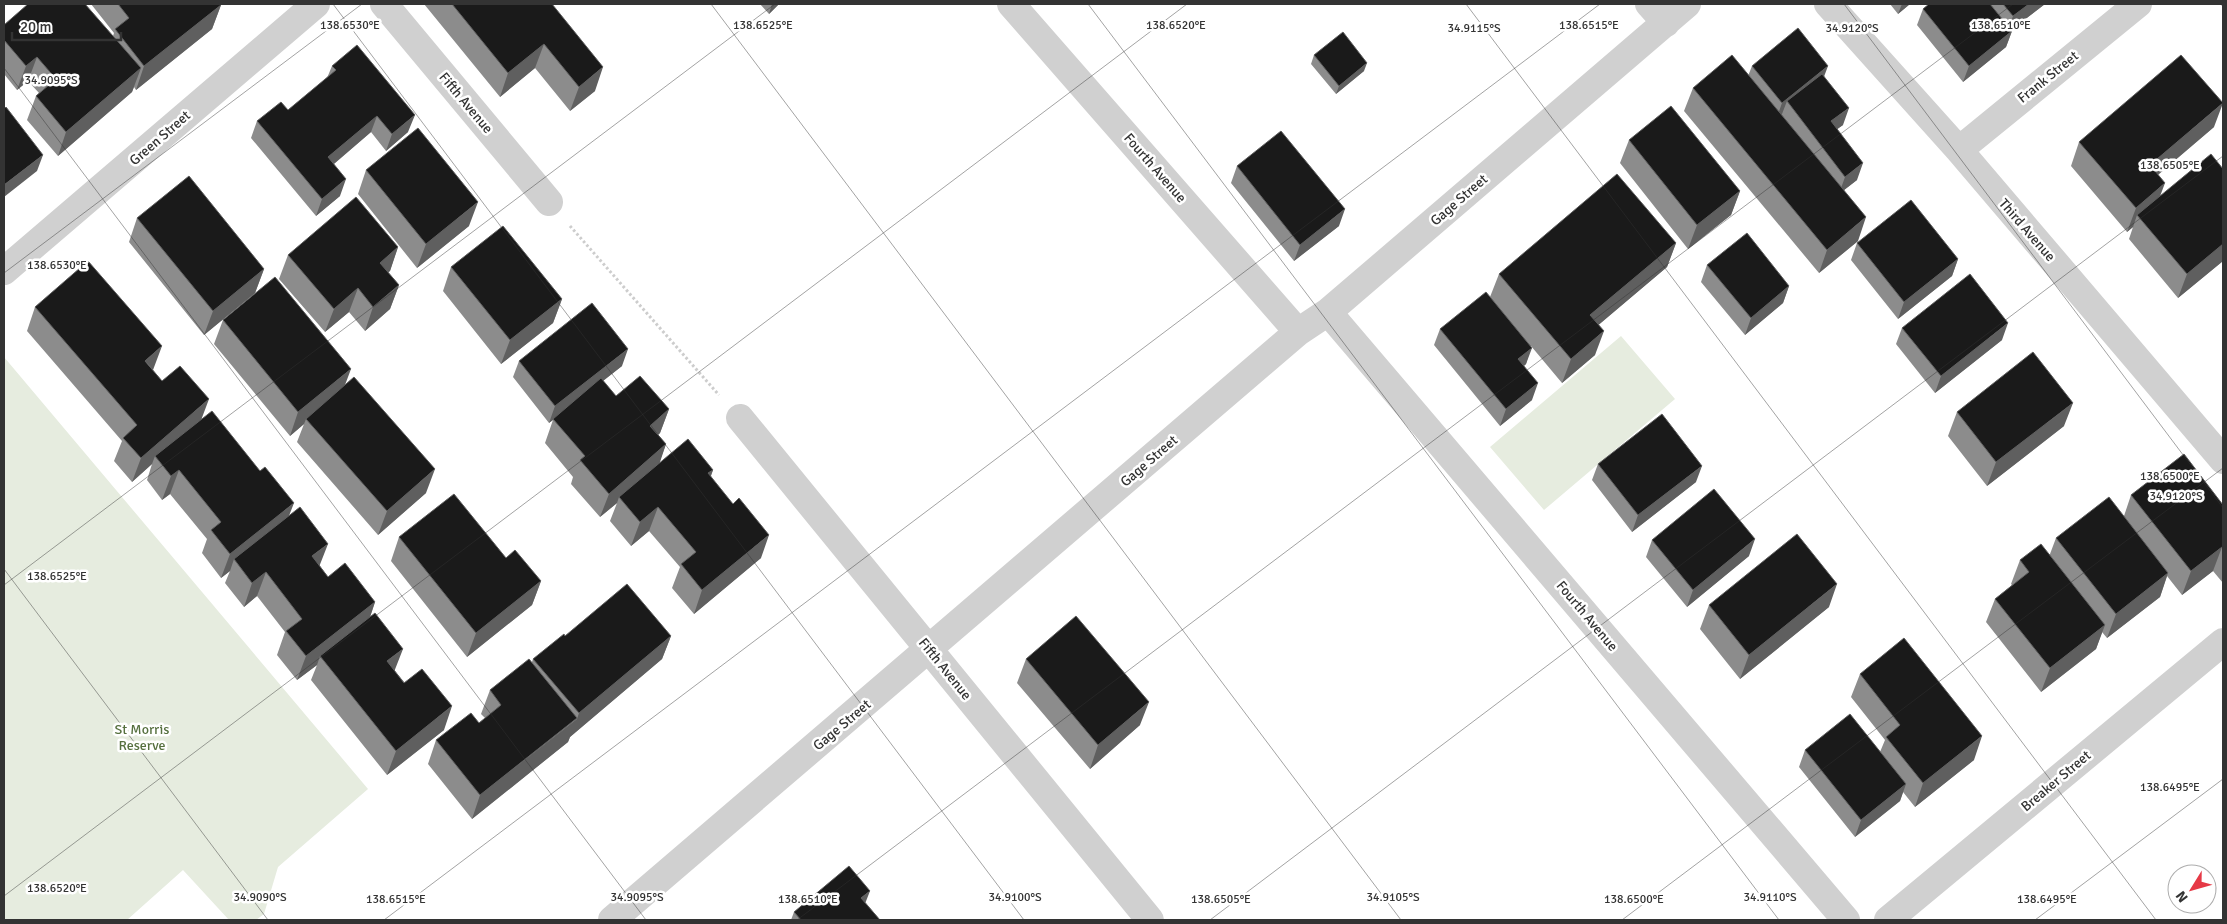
<svg xmlns="http://www.w3.org/2000/svg" width="2227" height="924" font-family="Signika,sans-serif">
<style>
.green{fill:#e6ecdf}
.lines{fill:none;stroke-linecap:round;stroke-linejoin:round}
.path{stroke:#cdcdcd;stroke-width:3;stroke-dasharray:2.5 2.5;stroke-linecap:butt}
.minor{stroke:#d0d0d0;stroke-width:28}
.wall{fill:#8c8c8c}
.shaded-wall{fill:#5f5f5f}
.building{fill:#1a1a1a;stroke:#5f5f5f}
.ticks{fill:none;stroke:#333;stroke-width:1;stroke-opacity:0.45}
.labels{text-anchor:middle;dominant-baseline:central;stroke-width:5;stroke-linejoin:round;paint-order:stroke}
.street-label{font-size:14px;fill:#333;stroke:#fff}
.park-label{font-size:14px;fill:#56703f;stroke:#fff}
.ticks-label{font-size:12px;text-anchor:middle;fill:#333;stroke:#fff;stroke-width:5;stroke-linejoin:round;paint-order:stroke}
</style>
<rect width="100%" height="100%" fill="#fff"/>
<!-- green -->
<path class="green" d="M1621,336L1675,399L1544,510L1490,447Z
M4,357L368,789L278,867L264,914L256,920H229L183,870L127,920H4Z"/>
<g class="lines">
<!-- path -->
<path class="path" d="M570,226L719,395"/>
<!-- minor -->
<path class="minor" d="M384,4L549,202
M1011,4L1298,332
M1649,4L1666,23
M1828,4L1959,150L2223,460
M1959,150L2138,4
M4,271L316,4
M1328,312L1846,920
M740,418L1150,920
M612,920L1298,332L1328,312L1687,4
M1888,920L2223,642"/>
</g>
<!-- wall -->
<path class="wall" d="M91,4H220L221,5L212,29L136,90L134,87L132,92L58,156L27,120L36,96L39,93L28,81L17,90L4,74V25L113,36L114,33Z
M424,4H552L595,91L570,111L535,68L500,97Z
M760,4H779L769,14Z
M1890,4H1910L1898,14Z
M1929,4H2045L2011,30L2012,31L2006,47L1963,82L1917,25L1923,9Z
M1314,55L1364,71L1336,94L1311,64Z
M332,66L408,132L386,151L371,132L334,164L340,196L316,216L251,138L257,121L288,110L327,78Z
M1752,66L1824,76L1843,125L1837,129L1857,180L1844,190L1858,241L1819,273L1684,111L1693,88L1748,76Z
M2214,127L2158,175L2160,196L2223,169V261L2178,298L2129,239L2133,227L2127,232L2071,166L2079,142Z
M1629,140L1740,191L1731,215L1688,249L1620,163Z
M1237,166L1339,226L1294,261L1231,183Z
M366,170L469,226L417,268L358,194Z
M137,218L264,269L255,293L204,335L129,242Z
M1676,243L1667,267L1598,325L1595,355L1562,383L1531,346L1526,364L1524,366L1532,400L1500,426L1434,345L1440,329L1490,297L1499,274Z
M1857,243L1958,259L1952,276L1898,319L1851,260Z
M398,247L390,271L388,272L399,285L390,309L365,331L349,312L325,332L279,279L288,255Z
M1707,265L1789,286L1783,303L1745,335L1701,282Z
M451,267L562,299L553,323L501,364L443,291Z
M35,307L153,370L162,381L202,419L289,516L320,566L328,577L375,602L370,617L395,671L444,730L387,775L311,680L317,665L297,680L277,655L285,632L257,596L244,607L225,583L230,571L221,578L202,553L207,539L170,494L162,500L147,480L152,464L132,482L114,461L122,441L27,331Z
M223,320L345,385L426,493L378,535L297,442L304,424L290,436L214,344Z
M1902,328L2002,340L1935,393L1896,344Z
M519,361L622,366L603,381L616,396L669,409L660,433L658,435L666,444L659,463L713,470L711,476L761,558L694,614L672,588L680,567L649,531L631,546L610,521L617,503L600,517L571,484L573,477L545,443L553,420L549,423L513,377Z
M1957,412L2064,426L1987,486L1948,436Z
M1598,464L1696,482L1632,532L1592,480Z
M2131,495L2223,505V583L2213,571L2182,595L2167,576L2160,597L2107,638L2102,632L2096,649L2041,692L1986,622L1995,599L2012,585L2011,584L2020,560L2050,554L2056,538L2124,516Z
M399,537L506,558L541,581L532,605L467,657L391,561Z
M1652,540L1749,556L1687,607L1646,557Z
M1709,605L1829,607L1740,679L1700,629Z
M565,636H671L662,659L570,737L568,742L472,819L428,764L436,740L479,723L485,718L481,714L490,690L532,662L533,659Z
M1026,659L1140,725L1090,769L1017,683Z
M1860,674L1974,760L1915,807L1903,792L1900,801L1855,837L1799,767L1805,750L1880,752L1885,740L1851,697Z
M866,903L880,920H791L794,912Z"/>
<!-- shaded-wall -->
<path class="shaded-wall" d="M772,4H779L769,14Z
M1902,4H1910L1898,14Z
M2029,4H2045L2007,33L2013,16Z
M221,5L212,29L136,90L144,66Z
M2012,31L2006,47L1963,82L1969,66Z
M544,44L535,68L500,97L508,73Z
M37,57L28,81L17,90L26,66Z
M1367,63L1364,71L1336,94L1339,86Z
M1828,66L1822,82L1787,101L1782,114L1776,120L1782,103Z
M603,67L595,91L570,111L579,87Z
M141,68L132,92L58,156L66,132Z
M2223,103L2214,127L2141,189L2150,165Z
M1849,108L1843,125L1825,138L1831,121Z
M415,115L408,132L386,151L392,134Z
M377,116L371,132L322,174L328,157Z
M43,155L37,171L4,197V185Z
M1863,163L1857,180L1839,194L1845,177Z
M346,179L340,196L316,216L322,199Z
M2165,183L2156,207L2137,215L2133,227L2127,232L2136,208Z
M1740,191L1731,215L1688,249L1697,225Z
M478,202L469,226L417,268L426,244Z
M1345,209L1339,226L1294,261L1300,245Z
M1866,217L1858,241L1819,273L1827,250Z
M1676,243L1667,267L1582,339L1590,315Z
M2223,244V261L2178,298L2187,274Z
M398,247L390,271L371,286L380,263Z
M1958,259L1952,276L1898,319L1904,302Z
M264,269L255,293L204,335L213,311Z
M399,285L390,309L365,331L373,307Z
M1789,286L1783,303L1745,335L1751,318Z
M358,288L349,312L325,332L334,309Z
M562,299L553,323L501,364L510,340Z
M2008,323L2002,340L1935,393L1941,376Z
M1604,331L1595,355L1562,383L1571,359Z
M162,346L153,370L145,361Z
M1532,348L1526,364L1512,376L1518,359Z
M628,349L622,366L549,423L555,406Z
M351,369L342,393L306,419L304,424L290,436L298,412Z
M1538,383L1532,400L1500,426L1506,409Z
M209,399L200,423L155,456L152,464L132,482L141,458Z
M2073,403L2064,426L1987,486L1996,462Z
M669,409L660,433L642,450L650,426Z
M666,444L658,468L619,497L617,503L600,517L609,494Z
M1702,466L1696,482L1632,532L1638,515Z
M435,469L426,493L378,535L387,511Z
M179,470L170,494L162,500L171,476Z
M713,470L704,493L708,473Z
M294,503L285,526L234,559L230,571L221,578L230,554Z
M658,507L649,531L631,546L640,522Z
M769,535L761,558L694,614L702,590Z
M1755,539L1749,556L1687,607L1693,590Z
M328,544L319,567L312,556Z
M2222,547L2213,571L2182,595L2191,571Z
M266,572L257,596L244,607L252,583Z
M2168,573L2160,597L2107,638L2116,614Z
M541,581L532,605L467,657L476,633Z
M1837,584L1829,607L1740,679L1749,655Z
M375,602L367,626L320,656L317,665L297,680L306,656Z
M2105,625L2096,649L2041,692L2050,668Z
M671,636L662,659L570,737L568,742L472,819L480,795L577,719L579,713Z
M403,649L394,672L387,661Z
M1149,702L1140,725L1090,769L1098,745Z
M452,706L444,730L387,775L396,751Z
M1982,736L1974,760L1915,807L1923,783Z
M1906,784L1900,801L1855,837L1861,820Z
M870,891L861,914V898Z"/>
<!-- building -->
<path class="building" d="M28,4H85L141,68L66,132L36,96L56,79L37,57L26,66L4,40V25Z
M118,4H220L221,5L144,66L115,29L129,18Z
M452,4H552L603,67L579,87L544,44L508,73Z
M1929,4H1990L2012,31L1969,66L1923,9Z
M2003,4H2029L2013,16Z
M1798,28L1828,66L1782,103L1752,66Z
M1343,32L1367,63L1339,86L1314,55Z
M357,45L415,115L392,134L377,116L328,157L346,179L322,199L257,121L281,102L288,110L336,70L332,66Z
M1732,55L1866,217L1827,250L1693,88Z
M2181,55L2223,103L2150,165L2165,183L2136,208L2079,142Z
M1822,74L1849,108L1831,121L1863,163L1845,177L1787,101Z
M1671,106L1740,191L1697,225L1629,140Z
M6,107L43,155L4,185V109Z
M418,128L478,202L426,244L366,170Z
M1281,131L1345,209L1300,245L1237,166Z
M2211,154L2223,169V244L2187,274L2137,215Z
M1617,174L1676,243L1590,315L1604,331L1571,359L1499,274Z
M189,176L264,269L213,311L137,218Z
M356,197L398,247L380,263L399,285L373,307L358,288L334,309L288,255Z
M1911,200L1958,259L1904,302L1857,243Z
M503,226L562,299L510,340L451,267Z
M1747,233L1789,286L1751,318L1707,265Z
M88,261L162,346L145,361L162,381L180,366L209,399L141,458L123,438L137,425L35,307Z
M1970,274L2008,323L1941,376L1902,328Z
M275,277L351,369L298,412L223,320Z
M1486,292L1532,348L1518,359L1538,383L1506,409L1440,329Z
M592,303L628,349L555,406L519,361Z
M2033,352L2073,403L1996,462L1957,412Z
M640,376L669,409L650,426L666,444L609,494L580,460L585,456L553,419L601,378L616,396Z
M354,377L435,469L387,511L306,419Z
M212,411L260,471L265,467L294,503L230,554L211,530L221,522L179,470L171,476L155,456Z
M1662,414L1702,466L1638,515L1598,464Z
M688,439L713,470L708,473L733,504L739,498L769,535L702,590L681,564L696,552L658,507L640,522L619,497Z
M2184,454L2223,505V548L2222,547L2191,571L2131,495Z
M1714,489L1755,539L1693,590L1652,540Z
M454,494L506,558L515,550L541,581L476,633L399,537Z
M2109,497L2168,573L2116,614L2056,538Z
M300,507L328,544L312,556L328,577L345,563L375,602L306,656L286,631L302,619L266,572L252,583L234,559Z
M1797,534L1837,584L1749,655L1709,605Z
M2041,544L2105,625L2050,668L1995,599L2029,572L2020,560Z
M627,584L671,636L579,713L533,659L564,634L565,636Z
M375,613L403,649L387,661L404,683L422,669L452,706L396,751L320,656Z
M1076,616L1149,702L1098,745L1026,659Z
M1904,638L1982,736L1923,783L1886,737L1900,725L1860,674Z
M529,659L577,718L480,795L436,740L471,713L479,723L501,705L490,690Z
M1850,714L1906,784L1861,820L1805,750Z
M849,866L870,891L861,898L880,920H801L794,912Z"/>
<!-- ticks -->
<path class="ticks" d="M333,4L1024,920M711,4L1401,920M1088,4L1779,920M1466,4L2156,920M1844,4L2223,508M2221,4L2223,7M4,68L646,920M4,273L362,4M4,569L268,920M4,585L775,4M4,896L1187,4M384,920L1600,4M797,920L2013,4M1210,920L2223,156M1622,920L2223,468M2035,920L2223,779"/>
<g class="labels">
<!-- street labels -->
<g class="street-label">
<text transform="translate(2048 77) rotate(-39)">Frank Street</text>
<text transform="translate(466 103) rotate(50)">Fifth Avenue</text>
<text transform="translate(160 138) rotate(-41)">Green Street</text>
<text transform="translate(1155 168) rotate(49)">Fourth Avenue</text>
<text transform="translate(1459 200) rotate(-41)">Gage Street</text>
<text transform="translate(2027 230) rotate(49)">Third Avenue</text>
<text transform="translate(1149 461) rotate(-41)">Gage Street</text>
<text transform="translate(1587 616) rotate(50)">Fourth Avenue</text>
<text transform="translate(945 669) rotate(51)">Fifth Avenue</text>
<text transform="translate(842 725) rotate(-40)">Gage Street</text>
<text transform="translate(2056 781) rotate(-40)">Breaker Street</text>
</g>
<!-- park labels -->
<g class="park-label">
<text x="142" y="729">St Morris<tspan x="142" dy="16">Reserve</tspan></text>
</g>
</g>
<g class="ticks-label">
<text x="350" y="29">138.6530°E</text>
<text x="763" y="29">138.6525°E</text>
<text x="1176" y="29">138.6520°E</text>
<text x="1589" y="29">138.6515°E</text>
<text x="2001" y="29">138.6510°E</text>
<text x="1474" y="32">34.9115°S</text>
<text x="1852" y="32">34.9120°S</text>
<text x="51" y="84">34.9095°S</text>
<text x="2170" y="169">138.6505°E</text>
<text x="57" y="269">138.6530°E</text>
<text x="2170" y="480">138.6500°E</text>
<text x="2176" y="500">34.9120°S</text>
<text x="57" y="580">138.6525°E</text>
<text x="2170" y="791">138.6495°E</text>
<text x="57" y="892">138.6520°E</text>
<text x="260" y="901">34.9090°S</text>
<text x="637" y="901">34.9095°S</text>
<text x="1015" y="901">34.9100°S</text>
<text x="1393" y="901">34.9105°S</text>
<text x="1770" y="901">34.9110°S</text>
<text x="396" y="903">138.6515°E</text>
<text x="808" y="903">138.6510°E</text>
<text x="1221" y="903">138.6505°E</text>
<text x="1634" y="903">138.6500°E</text>
<text x="2047" y="903">138.6495°E</text>
</g>
<!-- border -->
<rect width="2227" height="924" fill="none" stroke="#333333" stroke-width="10"/>
<!-- north arrow -->
<g transform="translate(2192 889) rotate(233)"><circle r="24" fill="#ffffff" stroke="#adadad"/>
<path d="M0-4L9 19L0 12L-9 19Z" fill="#e63946"/>
<text y="-8" font-size="14" font-weight="bold" text-anchor="middle" fill="#333333">N</text>
</g>
<!-- scale -->
<path d="M12 32v8h109v-8" fill="none" stroke="#333333" stroke-width="2.5"/>
<text x="20" y="32" font-size="15" fill="#333333" stroke="#ffffff" stroke-width="4" paint-order="stroke">20 m</text>
</svg>
